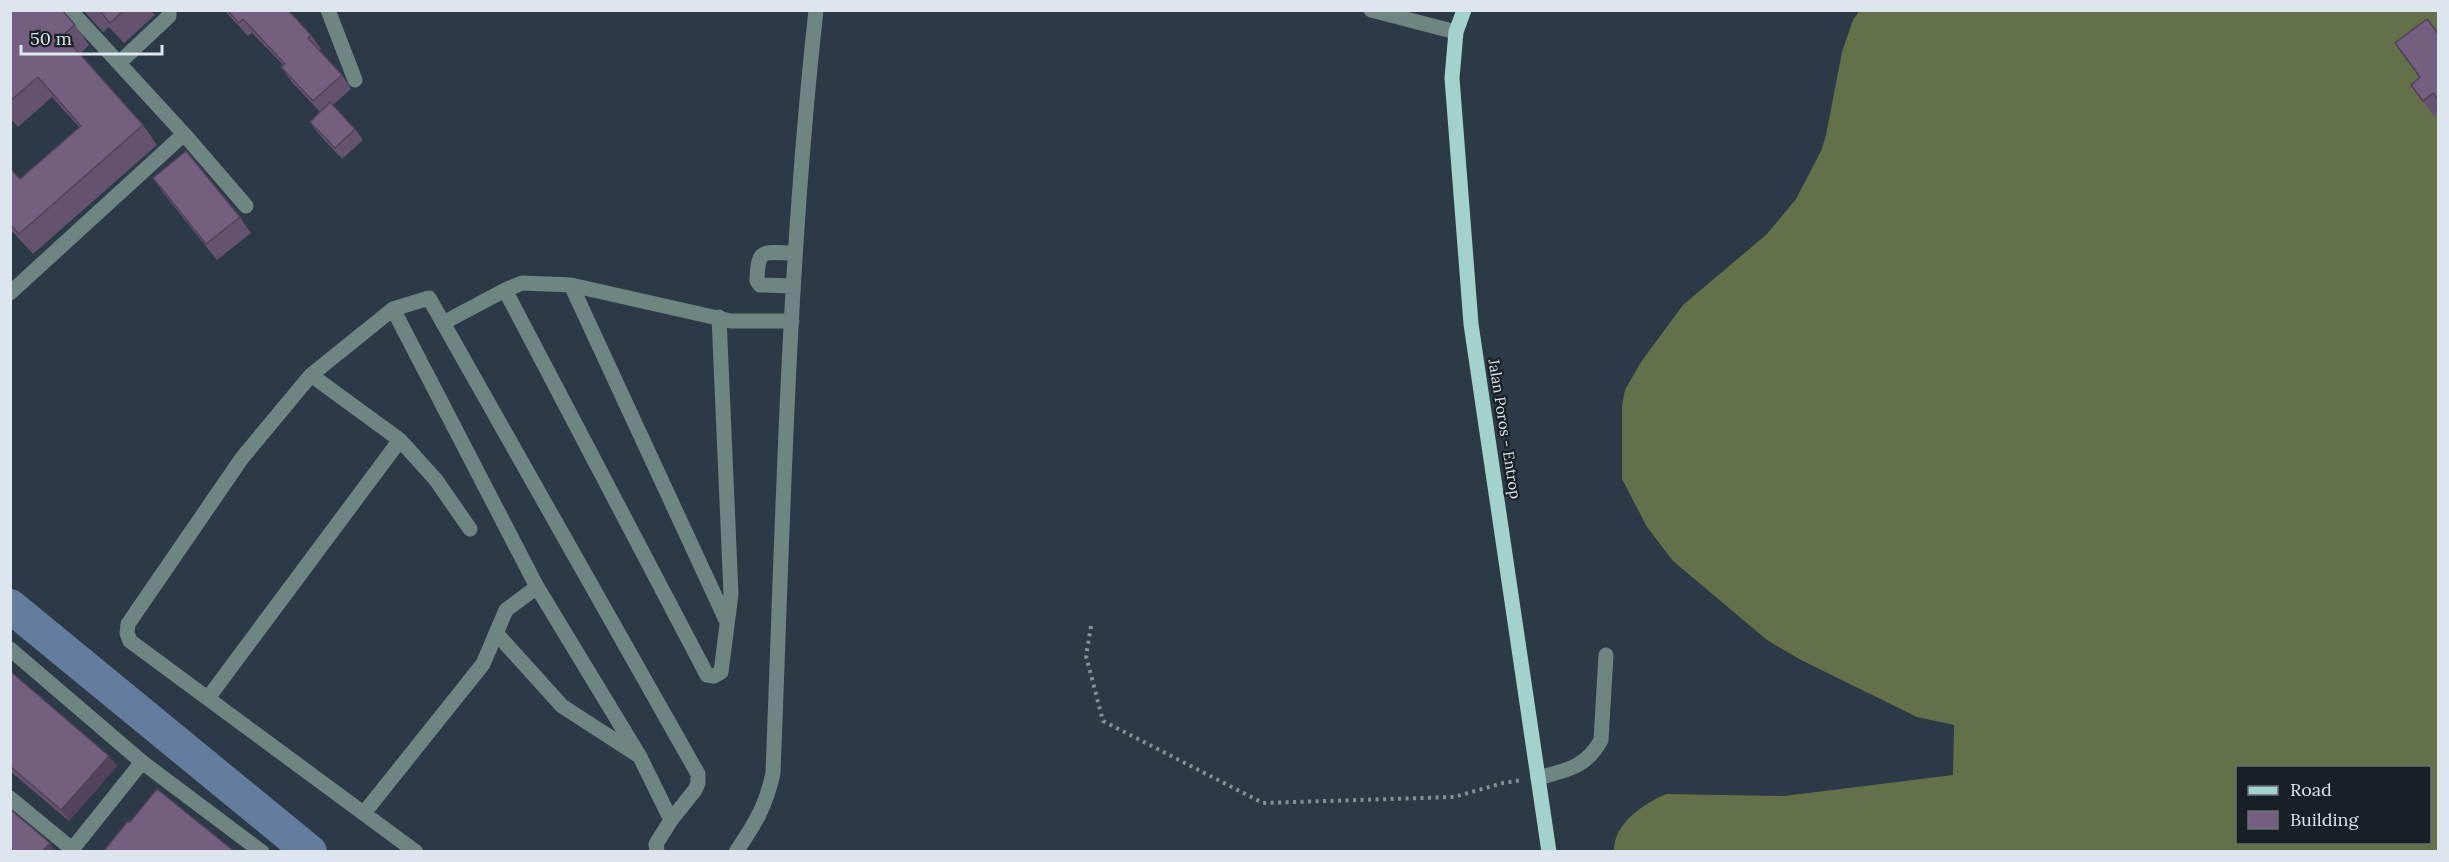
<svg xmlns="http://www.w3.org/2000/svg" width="2449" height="862" font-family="Lora,serif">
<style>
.forest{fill:#63704a;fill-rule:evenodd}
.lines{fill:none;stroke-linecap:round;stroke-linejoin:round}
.river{stroke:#647d9e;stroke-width:34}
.path{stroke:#838f99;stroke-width:4;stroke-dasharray:3 4.5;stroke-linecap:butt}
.minor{stroke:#6f8582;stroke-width:15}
.major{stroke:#a3d2cc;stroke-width:15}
.wall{fill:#65526f}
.shaded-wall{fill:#52425a}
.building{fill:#755f81;stroke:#52425a;stroke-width:1.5}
.labels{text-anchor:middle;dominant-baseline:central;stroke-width:4.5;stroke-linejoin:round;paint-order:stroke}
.street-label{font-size:15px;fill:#dde6ee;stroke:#192025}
</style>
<rect width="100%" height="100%" fill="#2b3a46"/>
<!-- forest -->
<path class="forest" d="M1859,11H2438V851L1614,852C1613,823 1644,804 1666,794L1784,796L1953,775L1954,725L1917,717L1801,660L1767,640L1673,561L1647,527L1622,479V405L1625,390L1641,362L1683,305L1767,234L1796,199L1821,151L1826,135L1842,52L1853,20ZM2238,768H2430V842H2238Z"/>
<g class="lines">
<!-- river -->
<path class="river" d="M10,606L310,852"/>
<!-- path -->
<path class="path" d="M1091,626L1086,656L1103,721L1263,803L1454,797L1503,783L1522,780"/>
<!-- minor -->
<path class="minor" d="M328,10L355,80
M1371,10L1456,32
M119,63L169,16V10
M184,134L246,206
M571,285L727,622
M793,286L760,285L757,281C758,246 763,253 795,253
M505,290L707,675L714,676L721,672L731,594L719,317
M10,293L184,134L70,10
M393,309L537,587L640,757L671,820
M443,323L505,290L522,283L571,285L731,321H792
M311,375L400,440L436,480L470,529
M496,633L562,706L636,754
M10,649L142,762L262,852
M208,698L400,440
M1538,778C1566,770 1586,768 1601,740L1606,655
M10,798L72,849
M364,813L483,664L506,610L537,587
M70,852L142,762
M416,852L130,641L127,633L128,624L242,458L311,375L393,309L429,298L698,774V783L695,790L671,820L656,844L657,852
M736,852C755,824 766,806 773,773C783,519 788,264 816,10"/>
<!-- major -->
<path class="major" d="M1464,10L1456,32L1452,78L1471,324L1549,852"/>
</g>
<!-- wall -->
<path class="wall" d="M10,10L75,25L89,45L80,54L143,125L157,145L33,254L10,229V168L20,179L79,127L52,97L18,127L10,118Z
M83,10H151L155,15L124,43L109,27L103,32Z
M224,10H288L311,35L321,49L319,50L342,75L351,89L333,105L355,129L363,140L342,159L317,132L310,122L320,112L291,81L281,67L283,65L252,33L248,36Z
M2439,35V113L2434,116L2411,85L2420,78L2395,43Z
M153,178L240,217L251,233L217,260L164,194Z
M10,671L109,756L117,766L69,821L10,771Z"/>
<!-- shaded-wall -->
<path class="shaded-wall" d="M109,756L117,766L69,821L61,810Z
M50,843L56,852H42Z"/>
<!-- building -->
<path class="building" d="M10,10H62L75,25L63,35L143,125L19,234L10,224V168L20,179L81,126L38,77L10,101Z
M99,10H124L110,23Z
M227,10H288L311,35L308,38L342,75L313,101L281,67L285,64L243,19L239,23Z
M2427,19L2439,35V100L2433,93L2423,101L2411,85L2420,77L2395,43Z
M330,102L355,129L335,148L310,122Z
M186,151L240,217L206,244L153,178Z
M10,671L109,756L61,810L10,766Z
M157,789L235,852H103L128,821L130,822Z
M10,809L50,843L42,852H10Z"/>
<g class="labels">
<!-- street labels -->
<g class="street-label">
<text transform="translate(1505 429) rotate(81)">Jalan Poros - Entrop</text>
</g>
</g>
<!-- border -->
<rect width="2449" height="862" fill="none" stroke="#dde6ee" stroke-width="24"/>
<!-- legend -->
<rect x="2236" y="766" width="195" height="78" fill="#192025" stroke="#676f75" stroke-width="1.5"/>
<rect x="2248" y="786" width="30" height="9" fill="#a3d2cc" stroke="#676f75" stroke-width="1.5"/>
<text x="2290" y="796" font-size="18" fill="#dde6ee">Road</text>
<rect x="2248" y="811" width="30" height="18" fill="#755f81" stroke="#676f75" stroke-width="1.5"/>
<text x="2290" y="826" font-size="18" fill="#dde6ee">Building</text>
<!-- scale -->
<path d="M21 45v9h141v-9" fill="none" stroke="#dde6ee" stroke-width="3"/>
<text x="30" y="45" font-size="18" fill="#dde6ee" stroke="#192025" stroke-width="4.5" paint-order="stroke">50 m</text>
</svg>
